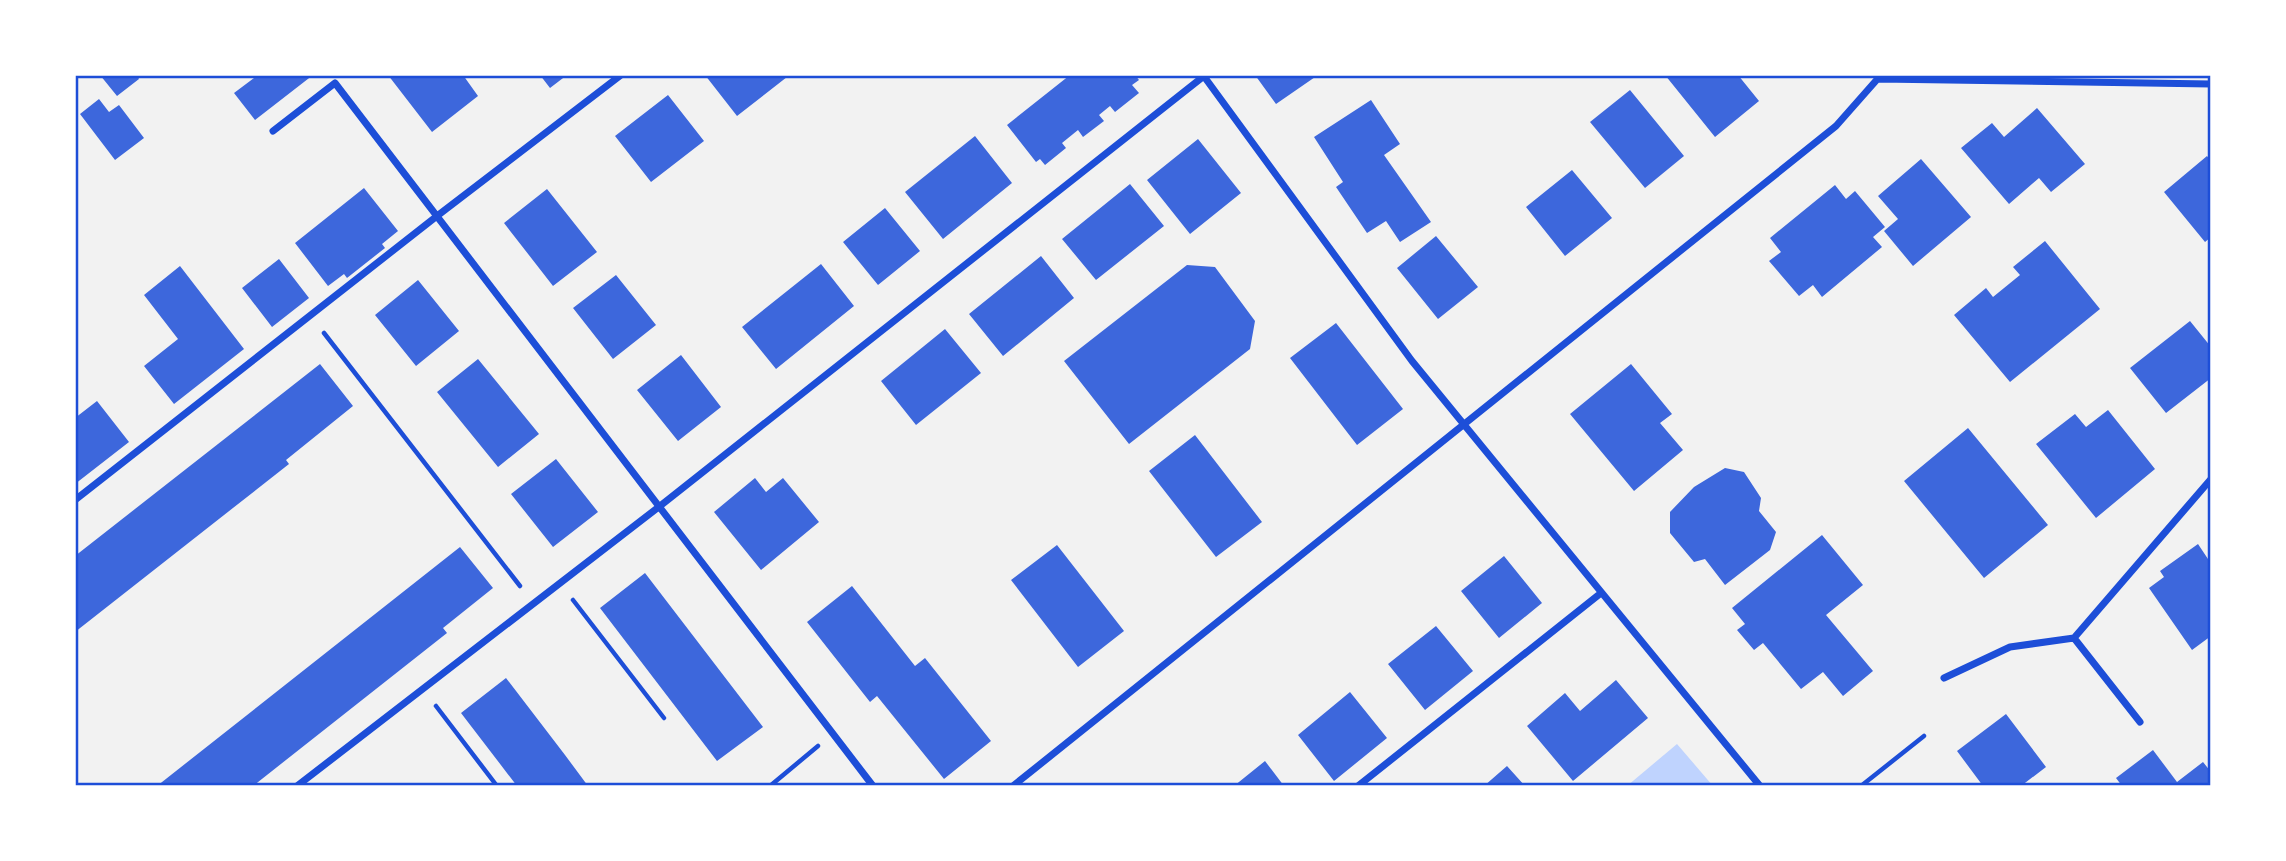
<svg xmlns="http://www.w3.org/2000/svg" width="2286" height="861" font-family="Manrope,sans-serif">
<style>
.water{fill:#bfd3fe}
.building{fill:#3d67dc}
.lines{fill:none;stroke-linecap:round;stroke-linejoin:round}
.path{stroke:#1d4ed8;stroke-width:4.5}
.minor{stroke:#1d4ed8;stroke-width:7}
.neatline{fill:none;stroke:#1d4ed8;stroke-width:2.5}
</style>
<rect width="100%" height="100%" fill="#f2f2f2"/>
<!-- water -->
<path class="water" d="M1677,744L1713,786H1627Z"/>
<!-- building -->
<path class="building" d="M100,75H137L139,79L117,96Z
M258,75H313L255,120L234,93Z
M388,75H463L478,96L432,132Z
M540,75H567L550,88Z
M705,75H785L787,77L737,116Z
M1070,75H1135L1139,80L1132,85L1139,93L1115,112L1110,106L1099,115L1104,121L1083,137L1078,130L1062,143L1066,148L1045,165L1040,159L1036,162L1007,125Z
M1255,75H1318L1276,104Z
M1665,75H1738L1759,101L1715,137Z
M1630,90L1684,156L1645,188L1590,122Z
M668,95L704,141L651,182L615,136Z
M99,99L109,112L119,105L144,138L115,160L80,114Z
M1371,100L1400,144L1384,155L1431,222L1400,242L1386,221L1367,233L1336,187L1343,182L1314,137Z
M2037,108L2085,164L2051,192L2039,178L2009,204L1961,148L1992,123L2004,137Z
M975,136L1012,183L943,239L905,192Z
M1198,139L1241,193L1190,234L1147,180Z
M2207,156L2211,161V237L2205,242L2164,192Z
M1921,159L1971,217L1913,266L1884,231L1898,219L1878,196Z
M1572,170L1612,218L1565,256L1526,207Z
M1130,184L1164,226L1096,280L1062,239Z
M1835,185L1846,199L1855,191L1885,227L1873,237L1882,247L1822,297L1813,285L1799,296L1769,261L1781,252L1770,238Z
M364,188L398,231L382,244L385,248L347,278L344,274L328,286L295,243Z
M547,189L597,252L553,286L504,223Z
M885,208L920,251L878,285L843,242Z
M1436,236L1478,287L1438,319L1397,268Z
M2045,241L2100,309L2010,382L1954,315L1986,288L1993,297L2020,275L2013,267Z
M1041,256L1074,298L1003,356L969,314Z
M279,259L309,298L272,327L242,288Z
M821,264L854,306L776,369L742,327Z
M1187,265L1215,267L1255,321L1250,349L1129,444L1064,361Z
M180,266L244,349L174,404L144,366L178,339L144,295Z
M616,275L656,325L613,359L573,308Z
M418,280L459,331L416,366L375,315Z
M2190,321L2211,347V378L2166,413L2130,368Z
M1336,323L1403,409L1357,445L1290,358Z
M945,329L981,373L916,425L881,381Z
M681,355L721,407L678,441L637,390Z
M478,359L539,434L498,467L437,392Z
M320,364L353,406L286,460L289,464L75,632V556Z
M1631,364L1672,414L1660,423L1683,450L1634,491L1570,414Z
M97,401L129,442L75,484V418Z
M2108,410L2155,469L2096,518L2036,444L2075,414L2086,427Z
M1968,428L2048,525L1984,578L1904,481Z
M1195,435L1262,522L1216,557L1149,471Z
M556,459L598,512L553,547L511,494Z
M1725,468L1744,472L1761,498L1759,511L1776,532L1770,550L1725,585L1705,559L1694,562L1670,533V512L1694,487Z
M755,478L766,492L783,478L819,522L761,570L714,512Z
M1822,535L1863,585L1826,615L1873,671L1843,696L1823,672L1801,689L1763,643L1754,650L1737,630L1745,624L1732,608Z
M2198,544L2208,559L2211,557V636L2192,650L2149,588L2164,577L2160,571Z
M1057,545L1124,631L1078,667L1011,580Z
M460,547L493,588L443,628L447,633L253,786H157Z
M1504,556L1542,603L1499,638L1461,591Z
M645,573L763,727L717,761L600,608Z
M852,586L915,666L925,658L991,741L944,779L877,696L870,702L807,622Z
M1436,626L1473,671L1425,710L1388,664Z
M506,678L565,755L588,786H517L461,713Z
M1616,680L1648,718L1573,781L1527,726L1565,693L1580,711Z
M1350,692L1387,738L1334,781L1298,735Z
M2006,714L2046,767L2021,786H1983L1957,751Z
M2153,750L2177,782L2203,762L2211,772V786H2122L2116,778Z
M1265,761L1284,786H1234Z
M1507,766L1525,786H1484Z"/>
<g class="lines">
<!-- path -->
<path class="path" d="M324,333L520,586
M573,600L664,718
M436,706L497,786
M770,786L818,746
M1861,786L1924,736"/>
<!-- minor -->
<path class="minor" d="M1203,75L1412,361L1760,786
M1879,79L2211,84
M273,131L335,83L873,786
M75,500L437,216L621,75
M2074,638L2140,722
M1944,678L2010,647L2074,638L2211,479
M297,786L660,506L1204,76
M1013,786L1836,126L1881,75
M1358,786L1601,593"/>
</g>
<!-- border -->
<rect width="2286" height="861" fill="none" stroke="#ffffff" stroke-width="154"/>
<rect x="77" y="77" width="2132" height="707" class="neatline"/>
</svg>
